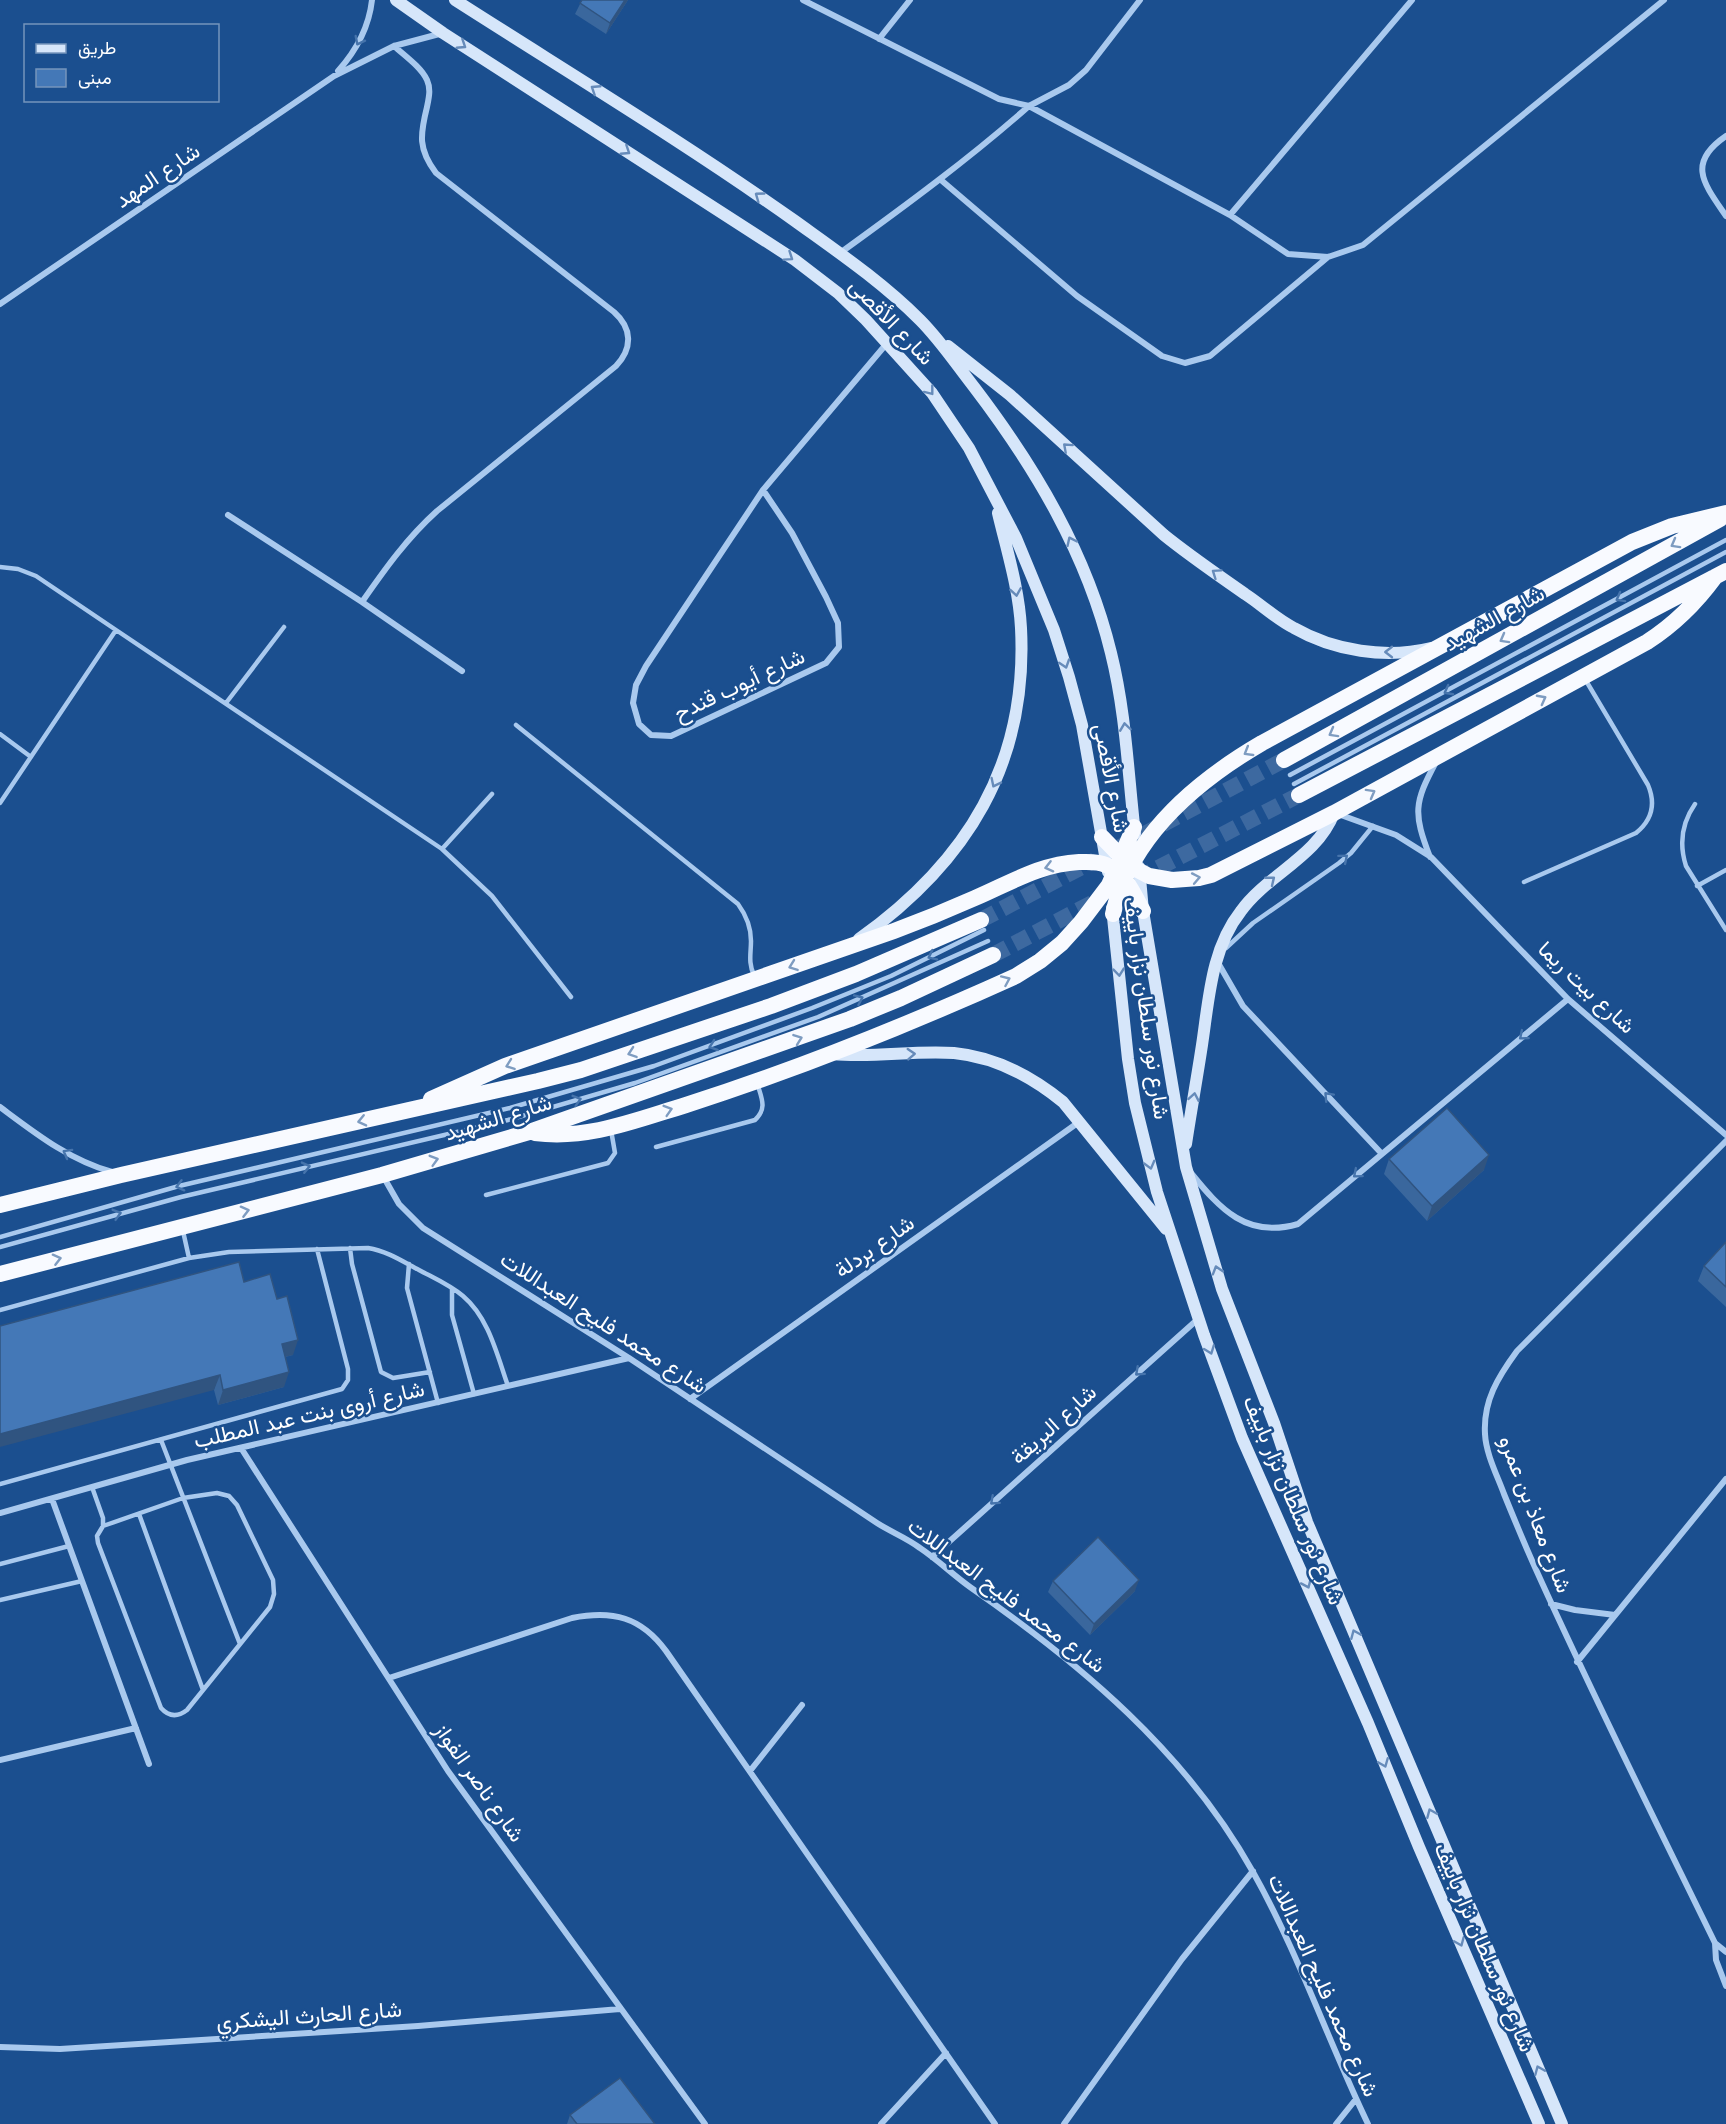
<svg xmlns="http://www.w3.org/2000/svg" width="1726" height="2124" font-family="'Space Grotesk',Vazirmatn,sans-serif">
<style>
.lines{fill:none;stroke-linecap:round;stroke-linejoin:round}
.trunk-tunnel{stroke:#3d69a0;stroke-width:16;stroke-dasharray:16 8;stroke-linecap:butt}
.service{stroke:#a9c9ee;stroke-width:4.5}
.minor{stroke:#a9c9ee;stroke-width:6}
.secondary{stroke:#d6e6fa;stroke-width:12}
.trunk{stroke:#f8faff;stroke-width:16}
.wall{fill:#3a679d}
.shaded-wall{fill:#305480}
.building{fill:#4478b7;stroke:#305480;stroke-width:1.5}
.oneway{stroke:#4674ac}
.oneway2{stroke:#668bba}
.oneway3{stroke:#7e9cc1}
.labels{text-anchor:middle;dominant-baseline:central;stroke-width:5;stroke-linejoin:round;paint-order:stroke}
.street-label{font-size:22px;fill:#fff;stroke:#1b4f8f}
</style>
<rect width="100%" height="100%" fill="#1b4f8f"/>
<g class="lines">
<!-- trunk-tunnel -->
<path class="trunk-tunnel" d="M1120,847L1284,760
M1137,879L1299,795
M981,920L1095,860
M993,955L1098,900"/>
<!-- service -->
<path class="service" d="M0,567L18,569L36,576L116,630L0,803
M116,630L442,849L492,896L571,997
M226,703L284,627
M516,725L738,904C746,915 751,927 751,941C751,953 748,963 754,975
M0,734L31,757
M1290,775L1726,540
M1294,784L1726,552
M1695,804C1681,824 1679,844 1686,866L1726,930
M442,849L492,794
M1524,882L1636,833C1652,820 1656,804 1648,785L1585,679
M1697,886L1726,870
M1226,948L1253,923L1339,863L1351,853L1373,826
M656,1147L755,1120C767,1109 762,1099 758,1086
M486,1195L608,1163L615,1153L611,1130
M183,1231L189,1258
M0,1237L179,1186L510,1108L654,1066L812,1008L891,976L984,930
M0,1247L181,1197L508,1120L635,1083L818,1017L988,941
M350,1248L352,1264L381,1372L393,1378L430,1372
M409,1264L407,1288L438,1403
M452,1289V1315L474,1394
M0,1310L189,1258L229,1252L368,1248C387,1251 402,1261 419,1270C434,1278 450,1285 463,1296C489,1318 497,1355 508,1386
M161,1440L240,1644
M0,1484L342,1389L348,1380V1369L317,1249
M92,1487L103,1518V1526
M217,1493L229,1496L237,1505L273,1580L274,1594L270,1607L187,1710C178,1717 169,1717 161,1708L98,1543L97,1536L103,1526L183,1498Z
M139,1514L203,1690
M0,1564L69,1546
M0,1600L82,1581"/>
<!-- minor -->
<path class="minor" d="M803,0L999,99L1029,106L1069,85L1086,70L1140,0
M879,39L910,0
M338,71C356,51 369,27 372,0
M1726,136C1686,163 1704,184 1726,216
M941,180L1077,296L1162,356L1185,363L1210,356L1328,257
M1230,215L1412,0
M840,253C905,206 969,159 1029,106L1230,215L1288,254L1328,257L1363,245L1664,0
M0,304L334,76L394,46L443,33
M763,490L792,533L826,597L838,623L839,647L826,663L671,736L651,735L639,724L633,703L636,685L646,666L763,490L888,342
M228,515L362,602L462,671
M362,602C385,569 407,538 437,511L616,366C633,348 632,328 614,312L436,173C418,149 420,135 427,107C429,97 431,89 427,80C421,67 405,56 394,46
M1338,814L1396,835L1431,857L1568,999L1726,1135
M1430,857C1413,813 1414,803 1436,762
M1217,961L1243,1006L1382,1154
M0,1107C35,1133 69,1160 112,1172
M1726,1141L1517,1351C1498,1377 1483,1401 1485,1434C1486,1454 1497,1475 1504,1494C1515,1521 1526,1548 1538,1574C1594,1698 1655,1820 1715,1943L1726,1952
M1191,1173C1220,1209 1247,1239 1298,1224L1568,999
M383,1176L399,1204L423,1228L629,1358L877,1523C891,1532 907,1538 920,1548C938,1560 953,1575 970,1587C1081,1664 1186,1752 1253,1872C1298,1952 1328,2041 1368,2124
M690,1399L1079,1122
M241,1448L448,1771L705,2124
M52,1499L149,1764
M0,1513L187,1460L629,1358
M932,1557L1198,1319
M1551,1604L1575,1610L1615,1615
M1577,1662L1726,1479
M389,1678L572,1618C613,1610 641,1617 666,1651L995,2124
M0,1760L136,1728
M750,1771L802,1705
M1715,1943L1716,1960L1726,1986
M0,2047L60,2049L418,2026L620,2009
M881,2124L946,2053
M1064,2124L1182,1959L1253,1871
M1336,2124L1356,2099"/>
<!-- secondary -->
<path class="secondary" d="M396,0L443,33L795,260L838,293L866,320L932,393L969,448L1016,538L1054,630L1069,677L1082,725L1108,872
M455,0C569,73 685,143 795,221C838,252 882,282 920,320C940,340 956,364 974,387C1035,467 1087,554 1111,653C1126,713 1128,774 1135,834
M948,346L1010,395L1164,535C1190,556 1218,575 1245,594C1262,605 1276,619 1294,628C1334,651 1386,659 1431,648
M1139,867L1143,911L1186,1167L1222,1289L1274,1423L1307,1522L1562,2124
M1112,908L1128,1059L1135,1103L1157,1192L1204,1335L1242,1438L1368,1723L1419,1847L1539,2124
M859,939C967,862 1028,764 1021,628C1019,589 1007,551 998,513
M833,1054C874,1058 914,1050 954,1053C996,1057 1031,1076 1063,1102L1166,1229
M1186,1144C1191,1111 1197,1078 1202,1045C1209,999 1211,949 1241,911C1268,874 1317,857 1334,813"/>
<!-- trunk -->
<path class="trunk" d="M1284,760L1720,519
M1299,795L1726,571
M1102,837L1130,866L1149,876L1172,880L1199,878L1211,875L1334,813L1647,642C1675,624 1696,603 1715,577
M1113,914C1130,837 1197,781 1262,743L1632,542L1672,526L1726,513
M431,1099L505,1066L894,931C921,921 948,910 975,898C1010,883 1040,864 1079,862C1088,862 1098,861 1106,865C1125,872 1134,895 1143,911
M535,1133C588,1140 636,1120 686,1105C798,1069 908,1025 1016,976L1040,961L1062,943L1081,922L1109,885L1134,827
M0,1205L121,1175L538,1081L581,1070L771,1006L856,974L981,920
M0,1274L382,1175L529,1132L850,1019L901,998L993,955"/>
</g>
<!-- wall -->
<path class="wall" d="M582,0H628L606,34L575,14Z
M1389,1159L1484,1170L1427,1221L1384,1174Z
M1726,1242V1307L1698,1281L1704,1266Z
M244,1282L293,1355L285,1357L284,1387L218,1405L214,1390Z
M1053,1581L1135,1591L1090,1635L1048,1592Z
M570,2115L655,2124H567Z"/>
<!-- shaded-wall -->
<path class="shaded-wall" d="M625,0H628L606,34L610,23Z
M1489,1155L1484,1170L1427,1221L1432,1206Z
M298,1340L293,1355L276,1359L282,1344Z
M289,1372L284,1387L218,1405L223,1390Z
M220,1375L214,1390L0,1447V1434Z
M1139,1580L1135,1591L1090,1635L1094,1624Z"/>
<!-- building -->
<path class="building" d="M582,0H625L610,23L580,3Z
M1447,1108L1489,1155L1432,1206L1389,1159Z
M1726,1242V1287L1704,1266Z
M239,1262L244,1282L270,1274L277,1299L287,1296L298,1340L282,1344L289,1372L223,1390L220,1375L0,1434V1326Z
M1098,1537L1139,1580L1094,1624L1053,1581Z
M620,2078L655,2124H577L570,2115Z"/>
<!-- one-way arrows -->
<defs><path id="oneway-chevron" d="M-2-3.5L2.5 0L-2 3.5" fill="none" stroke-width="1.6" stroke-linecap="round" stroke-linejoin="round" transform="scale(1.5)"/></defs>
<g class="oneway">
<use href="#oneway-chevron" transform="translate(359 41) rotate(117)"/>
<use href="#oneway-chevron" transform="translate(1620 598) rotate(151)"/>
<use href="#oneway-chevron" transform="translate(1448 691) rotate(152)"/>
<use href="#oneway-chevron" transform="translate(1344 858) rotate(-40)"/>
<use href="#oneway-chevron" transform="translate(932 956) rotate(154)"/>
<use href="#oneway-chevron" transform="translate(859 999) rotate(-24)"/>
<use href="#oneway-chevron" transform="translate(1523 1036) rotate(140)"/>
<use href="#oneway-chevron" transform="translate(713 1046) rotate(161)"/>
<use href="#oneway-chevron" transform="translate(1328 1096) rotate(-133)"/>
<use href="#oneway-chevron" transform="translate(577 1100) rotate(-17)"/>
<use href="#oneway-chevron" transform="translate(67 1153) rotate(-151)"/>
<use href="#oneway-chevron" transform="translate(306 1167) rotate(-13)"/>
<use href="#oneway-chevron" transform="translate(1357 1174) rotate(140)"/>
<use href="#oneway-chevron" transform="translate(180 1186) rotate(165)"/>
<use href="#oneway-chevron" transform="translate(117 1214) rotate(-16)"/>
<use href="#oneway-chevron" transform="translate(1139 1372) rotate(138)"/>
<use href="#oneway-chevron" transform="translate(994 1501) rotate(138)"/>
</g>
<g class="oneway2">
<use href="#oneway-chevron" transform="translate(462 45) rotate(33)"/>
<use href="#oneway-chevron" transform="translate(595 89) rotate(-147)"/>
<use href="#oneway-chevron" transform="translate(626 151) rotate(33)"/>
<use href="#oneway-chevron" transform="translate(759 196) rotate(-144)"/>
<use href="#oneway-chevron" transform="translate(789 257) rotate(34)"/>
<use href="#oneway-chevron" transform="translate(930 391) rotate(52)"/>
<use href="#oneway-chevron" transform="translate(1067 447) rotate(-138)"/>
<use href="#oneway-chevron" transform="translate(1071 541) rotate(-115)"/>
<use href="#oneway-chevron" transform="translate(1216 573) rotate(-145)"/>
<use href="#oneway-chevron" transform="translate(1016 592) rotate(81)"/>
<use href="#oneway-chevron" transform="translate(1389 652) rotate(180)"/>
<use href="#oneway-chevron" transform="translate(1065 664) rotate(72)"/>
<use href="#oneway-chevron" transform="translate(1125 727) rotate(-98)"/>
<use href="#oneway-chevron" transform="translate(995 783) rotate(116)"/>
<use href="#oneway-chevron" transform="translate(1271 880) rotate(-39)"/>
<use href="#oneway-chevron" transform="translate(1119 972) rotate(84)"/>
<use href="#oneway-chevron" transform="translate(911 1054) rotate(-3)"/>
<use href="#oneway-chevron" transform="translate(1194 1097) rotate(-80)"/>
<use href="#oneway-chevron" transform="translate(1150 1165) rotate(75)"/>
<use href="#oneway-chevron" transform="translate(1217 1270) rotate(-107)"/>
<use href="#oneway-chevron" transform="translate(1210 1350) rotate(69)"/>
<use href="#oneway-chevron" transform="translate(1307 1584) rotate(66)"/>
<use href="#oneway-chevron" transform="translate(1355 1634) rotate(-113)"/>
<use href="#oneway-chevron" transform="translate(1384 1763) rotate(68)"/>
<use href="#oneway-chevron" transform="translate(1431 1813) rotate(-113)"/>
<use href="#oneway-chevron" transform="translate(1460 1942) rotate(67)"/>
<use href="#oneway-chevron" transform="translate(1539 2070) rotate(-113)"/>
</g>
<g class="oneway3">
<use href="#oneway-chevron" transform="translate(1675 544) rotate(151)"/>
<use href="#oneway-chevron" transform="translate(1504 639) rotate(151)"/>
<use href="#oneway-chevron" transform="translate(1542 699) rotate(-28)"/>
<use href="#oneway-chevron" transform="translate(1333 733) rotate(151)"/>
<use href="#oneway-chevron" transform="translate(1248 752) rotate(149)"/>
<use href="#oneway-chevron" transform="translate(1371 793) rotate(-29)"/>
<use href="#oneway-chevron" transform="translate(1049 867) rotate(166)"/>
<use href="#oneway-chevron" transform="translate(1196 878) rotate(-11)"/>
<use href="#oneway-chevron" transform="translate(793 966) rotate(160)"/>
<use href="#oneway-chevron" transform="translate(1006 980) rotate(-24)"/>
<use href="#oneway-chevron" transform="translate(798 1039) rotate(-20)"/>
<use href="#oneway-chevron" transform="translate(632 1053) rotate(161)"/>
<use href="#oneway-chevron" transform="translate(510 1065) rotate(160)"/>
<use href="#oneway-chevron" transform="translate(668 1110) rotate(-17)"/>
<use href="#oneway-chevron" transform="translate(362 1121) rotate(167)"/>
<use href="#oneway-chevron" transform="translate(434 1160) rotate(-16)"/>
<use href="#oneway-chevron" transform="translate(245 1211) rotate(-14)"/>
<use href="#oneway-chevron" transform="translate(57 1259) rotate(-14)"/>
</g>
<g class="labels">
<!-- street labels -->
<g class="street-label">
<text transform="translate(157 175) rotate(-34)">شارع المهد</text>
<text transform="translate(892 321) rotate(46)">شارع الأقصى</text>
<text transform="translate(1494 618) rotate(-29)">شارع الشهيد</text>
<text transform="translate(739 684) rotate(-25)">شارع أيوب قندح</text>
<text transform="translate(1112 778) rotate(79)">شارع الأقصى</text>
<text transform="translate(1587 987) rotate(43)">شارع بيت ريما</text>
<text transform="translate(1147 1008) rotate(82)">شارع نور سلطان نزار باييف</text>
<text transform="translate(498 1117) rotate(-17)">شارع الشهيد</text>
<text transform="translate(874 1246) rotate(-35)">شارع بردلة</text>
<text transform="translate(604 1322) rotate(33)">شارع محمد فليح العبداللات</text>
<text transform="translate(309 1414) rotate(-13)">شارع أروى بنت عبد المطلب</text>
<text transform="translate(1053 1424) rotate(-42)">شارع البريقة</text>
<text transform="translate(1294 1500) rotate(67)">شارع نور سلطان نزار باييف</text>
<text transform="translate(1536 1514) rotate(69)">شارع معاذ بن عمرو</text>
<text transform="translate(1007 1595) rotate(37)">شارع محمد فليح العبداللات</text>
<text transform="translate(480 1782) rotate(55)">شارع ناصر الفواز</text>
<text transform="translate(1485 1947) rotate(67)">شارع نور سلطان نزار باييف</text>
<text transform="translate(1324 1985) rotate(66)">شارع محمد فليح العبداللات</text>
<text transform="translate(309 2015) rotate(-4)">شارع الحارث اليشكري</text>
</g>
</g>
<!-- legend -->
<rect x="24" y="24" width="195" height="78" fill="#1b4f8f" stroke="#7695bc" stroke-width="1.5"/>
<rect x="36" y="44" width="30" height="9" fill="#d6e6fa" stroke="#7695bc" stroke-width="1.5"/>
<text x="78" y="54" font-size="18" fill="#ffffff">طريق</text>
<rect x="36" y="69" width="30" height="18" fill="#4478b7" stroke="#7695bc" stroke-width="1.5"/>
<text x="78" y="84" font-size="18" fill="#ffffff">مبنى</text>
</svg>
